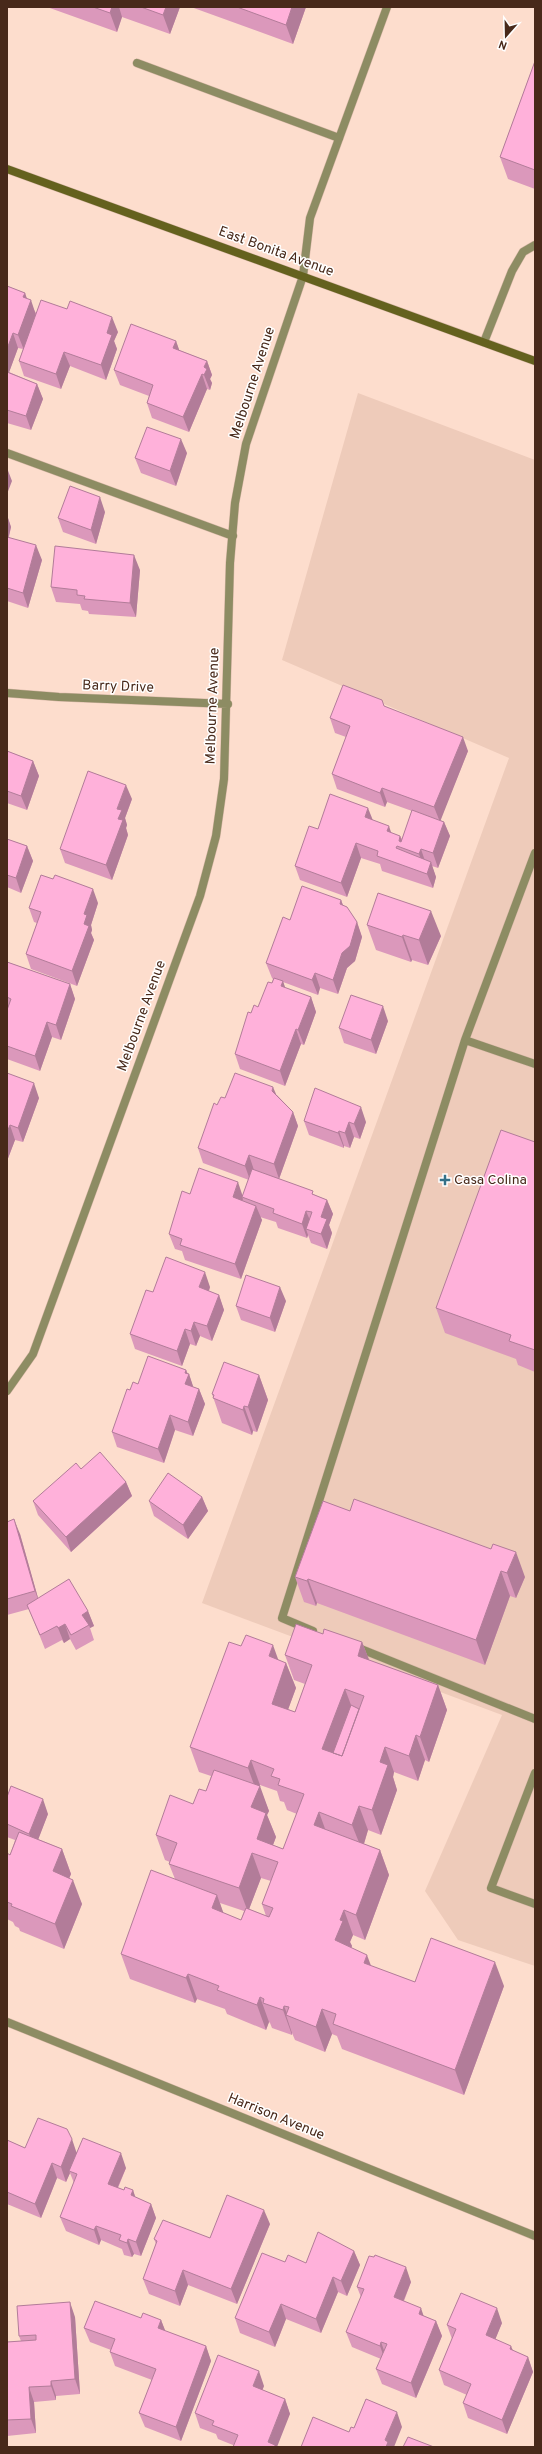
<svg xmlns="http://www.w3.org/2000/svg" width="542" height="2454" font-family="Overpass,sans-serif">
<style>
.built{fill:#eecbba}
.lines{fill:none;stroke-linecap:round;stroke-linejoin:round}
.service-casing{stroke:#d9b9a9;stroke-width:9}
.minor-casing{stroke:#d9b9a9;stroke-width:9}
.tertiary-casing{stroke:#d9b9a9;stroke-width:9}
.secondary-casing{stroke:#d9b9a9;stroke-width:9}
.service{stroke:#8d8c63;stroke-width:8}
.minor{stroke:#8d8c63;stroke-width:8}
.tertiary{stroke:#8d8c63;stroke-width:8}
.secondary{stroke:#64611e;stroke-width:8}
.wall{fill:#db98bb;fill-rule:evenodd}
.shaded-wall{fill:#b27c99}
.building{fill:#ffb1da;stroke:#b27c99;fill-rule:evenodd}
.poi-dot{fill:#347088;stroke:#fff;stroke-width:1.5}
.labels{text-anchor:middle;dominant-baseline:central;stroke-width:3;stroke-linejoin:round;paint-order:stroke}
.street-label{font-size:14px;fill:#48291a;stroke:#fff}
.poi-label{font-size:14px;fill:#48291a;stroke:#fff;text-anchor:start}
</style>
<rect width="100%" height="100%" fill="#fdddcd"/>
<!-- built -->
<path class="built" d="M358,393L535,460V1966L458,1940L425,1891L502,1715L202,1603L509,758L282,660Z"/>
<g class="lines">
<!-- service casing -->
<g class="service-casing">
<path id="service" d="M137,63L339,138
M484,342L512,271L523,252L535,245
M7,453L233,536
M465,1040L535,1064
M313,1631L282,1618L465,1040L535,853
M356,1647L535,1719
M535,1773L491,1888L535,1904"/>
</g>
<!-- minor casing -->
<g class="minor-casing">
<path id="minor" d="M7,693L59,697L228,704
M7,1391L33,1354L200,896L216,836L224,779L230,563L235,503L246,444L303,276L310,218L387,7"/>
</g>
<!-- tertiary casing -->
<g class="tertiary-casing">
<path id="tertiary" d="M7,2022L535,2236"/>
</g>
<!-- secondary casing -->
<g class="secondary-casing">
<path id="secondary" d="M7,169L535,361"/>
</g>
<!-- service -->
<use href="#service" class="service"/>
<!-- minor -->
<use href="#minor" class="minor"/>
<!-- tertiary -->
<use href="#tertiary" class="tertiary"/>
<!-- secondary -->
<use href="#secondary" class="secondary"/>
</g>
<!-- wall -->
<path class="wall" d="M47,7H180L170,34L122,17L117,32Z
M191,7H306L293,44Z
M535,61V189L508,179L500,157Z
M7,286L25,293L27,299L36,313L118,332L114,341L117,349L106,380L70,366L61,389L24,376L19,361L23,349L18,348L9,372L37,384L43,399L31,430L7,423Z
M176,341L179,350L207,361L212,375L210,379L212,383L210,390L207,389L189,432L152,418L147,403L149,396L120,385L114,370Z
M187,453L176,486L141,473L135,458Z
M105,512L96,544L63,532L58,518Z
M7,515L11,527L9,537L42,560L28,608L7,601Z
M140,570L136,617L89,614L88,611L82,610L80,604L56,602L51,587Z
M385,707L468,751L440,820L444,822L450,836L438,868L432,866L436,877L433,888L382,871L380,864L361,858L347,897L300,880L295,866L318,829L373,820L392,833L400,836L402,839L412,811L387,802L385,807L337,789L332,774L346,737L335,733L330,718Z
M7,751L33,761L39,776L27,810L7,803Z
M132,799L125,818L127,825L126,828L128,835L112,880L65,863L60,849Z
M7,839L27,846L33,861L21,893L7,887Z
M341,900L343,905L357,922L362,937L355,961L347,968L338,994L320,988L318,995L283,982L285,988L311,997L316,1012L304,1045L301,1044L285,1086L240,1069L235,1054L251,1013L258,1007L272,983L273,979L272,978L266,963L290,920Z
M98,903L91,925L92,930L91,933L94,940L77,986L31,969L26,954L37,923L34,922L29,908Z
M367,925L441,936L428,965L412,960L411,962L376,950Z
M7,962L70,984L75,999L61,1040L52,1037L40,1071L7,1059Z
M388,1021L376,1054L344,1043L339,1028Z
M7,1073L39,1098L23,1142L15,1140L7,1161Z
M277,1095L293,1112L298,1126L279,1179L315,1195L327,1200L333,1214L329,1225L332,1233L327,1249L311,1243L308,1235L307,1238L278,1228L276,1222L260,1217L262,1220L241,1279L185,1260L182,1251L175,1249L169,1234L190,1194L243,1196L249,1180L203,1163L198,1148L225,1098Z
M304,1121L366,1122L360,1139L354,1137L350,1148L344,1146V1148L309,1135Z
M535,1142V1372L518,1365L516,1359L445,1333L436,1308Z
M210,1287L209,1291L219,1295L224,1310L212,1341L200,1336L196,1346L190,1344L182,1366L135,1349L130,1334L153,1292Z
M286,1301L275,1332L241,1320L236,1306Z
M186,1370L188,1374H189L193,1387L199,1389L205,1404L193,1436L175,1430L164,1463L117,1447L112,1432L130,1390L138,1384Z
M259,1375L268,1400L257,1432L253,1431L252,1435L222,1423L212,1394Z
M81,1469L126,1482L132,1496L71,1552L38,1515L33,1501Z
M202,1497L208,1511L188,1539L154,1516L149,1501Z
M323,1501L525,1577L516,1598L510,1596L485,1665L317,1603L316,1606L304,1602L295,1577Z
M7,1522L20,1534L38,1598L88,1611L94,1626L90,1628L94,1640L76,1650L70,1639L64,1643L62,1640L45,1649L29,1609L7,1615Z
M323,1634L362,1642L369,1660L438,1685L447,1710L429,1762L425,1760L418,1781L394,1772L393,1777L397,1790L381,1835L368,1830L364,1844L380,1850L389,1875L365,1940L353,1935L350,1942L352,1946L351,1948L371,1966L415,1982L504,1986L464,2095L342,2049L337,2036L332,2034L325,2052L295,2040L292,2033V2035L272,2028L270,2023L269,2022L266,2030L227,2014L225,2009L197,1999L195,2003L130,1979L121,1954L175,1879L169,1864L170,1862L165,1860L156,1835L193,1804L206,1791L211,1776L199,1772L190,1747L278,1660L286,1663L296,1688L288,1709L295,1712L305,1684L294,1680L285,1655ZM260,1785L277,1791L280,1801L284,1802L287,1810L297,1814L283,1849L273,1845L276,1837L267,1815L269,1811L259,1786ZM261,1878L271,1881L262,1904L266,1916L249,1909ZM220,1903L244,1911L241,1920L223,1913Z
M7,1797L48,1814L38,1839L62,1849L71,1874L69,1878L82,1904L64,1949L20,1931L19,1928L15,1926L13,1922L7,1919V1853L10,1855L15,1840L7,1837Z
M7,2140L25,2148L77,2152L126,2168L118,2188L124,2190H133L135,2197L151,2204L156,2218L141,2256L134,2254L132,2257L124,2255L122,2249L101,2240L99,2245L66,2231L60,2217L74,2183L70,2173L66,2182L57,2178L41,2218L7,2204Z
M270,2224L237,2304L188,2285L180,2306L149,2294L143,2279L156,2244L154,2239L210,2238Z
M354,2251L360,2265L347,2296L338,2292L321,2333L286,2319L275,2347L240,2333L235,2318L285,2262L306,2263Z
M411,2282L404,2301L424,2316L436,2321L442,2336L416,2398L382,2384L376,2369L381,2359L352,2347L346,2332L361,2297L357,2287Z
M75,2317L80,2394L56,2396V2400L34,2402L36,2433L7,2436V2342L21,2341L19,2336Z
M141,2318L161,2320L165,2331L206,2346L211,2361L181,2441L145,2427L139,2413L152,2380L115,2366L110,2352L111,2350L90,2342L84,2328Z
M502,2323L495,2339L513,2351L528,2357L533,2372L507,2434L468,2418L463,2403L467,2395L444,2385L439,2370L452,2339L447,2325Z
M264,2386L262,2390L285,2399L290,2414L233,2445L218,2439L216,2434L200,2428L195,2413Z"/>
<!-- shaded-wall -->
<path class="shaded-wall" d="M112,7H119L122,17L117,32L110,13Z
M166,7H180L170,34L163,15Z
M292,7H306L293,44L286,25Z
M25,293L29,305L31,300L36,315L24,350L18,335L23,297Z
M112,317L118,332L114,341L117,349L106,380L101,365L107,333Z
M13,333L18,348L7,378V349Z
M176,341L181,355L173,348Z
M64,352L70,366L61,389L56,374Z
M207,361L212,375L210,379L212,383L210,390L204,375V367Z
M202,374L207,389L189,432L183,417Z
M37,384L43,399L31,430L26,416Z
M181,439L187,453L176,486L170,471Z
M7,468L12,481L7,494Z
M100,497L105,512L96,544L91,530Z
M7,515L11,527L7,543Z
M36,545L42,560L28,608L23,593Z
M134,555L140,570L136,617L130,603Z
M463,737L468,751L440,822L434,807Z
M33,761L39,776L27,810L21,796Z
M126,785L132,799L125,818L127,825L126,828L128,835L112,880L106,865L118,819L117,809Z
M382,788L387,802L385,807L380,793Z
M368,808L374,823L365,817Z
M444,822L450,836L438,868L433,853Z
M389,826L394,841L387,831Z
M400,836L405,849L399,841Z
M356,843L361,858L347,897L341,883Z
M27,846L33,861L21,893L16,878Z
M421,849L426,864L424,869L419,854Z
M431,862L436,877L433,888L427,874Z
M93,889L98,903L91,925L92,930L91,933L94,940L77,986L72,971L84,924V914Z
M341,900L346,914L340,904Z
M431,911L441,936L428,965L419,940Z
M357,922L362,937L355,961L347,968L338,994L333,980L342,953Z
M403,935L412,960L411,962L402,937Z
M315,973L320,988L318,995L312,980Z
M283,981L288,996L281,986Z
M70,984L75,999L61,1040L56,1025Z
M311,997L316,1012L304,1045L298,1030Z
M383,1006L388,1021L376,1054L371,1040Z
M47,1022L52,1037L40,1071L35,1056Z
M296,1029L301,1044L285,1086L280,1071Z
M34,1083L39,1098L23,1142L18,1128Z
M273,1087L279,1101L272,1091Z
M361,1107L366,1122L360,1139L354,1124Z
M293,1112L298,1126L279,1179L274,1164Z
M349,1122L354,1137L350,1148L345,1133Z
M10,1125L15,1140L7,1161V1132Z
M339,1131L344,1146V1148L338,1133Z
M249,1155L254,1170L250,1180L245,1166Z
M238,1182L243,1197H242L243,1199L238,1212L233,1197Z
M327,1200L333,1214L329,1225L332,1233L327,1249L321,1234V1217Z
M256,1206L262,1220L241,1279L235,1264Z
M306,1211L312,1225L306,1229L308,1235L307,1238L302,1224Z
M205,1272L210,1287L205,1302L199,1287Z
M280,1287L286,1301L275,1332L270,1318Z
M219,1295L224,1310L212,1341L207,1326Z
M194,1322L200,1336L196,1346L191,1331Z
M185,1329L190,1344L182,1366L177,1351Z
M186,1370L188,1375L189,1374L194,1389L185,1384V1373Z
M259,1375L268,1400L257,1432L248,1407Z
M199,1389L205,1404L193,1436L188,1422Z
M244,1406L253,1431L252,1435L243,1410Z
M170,1415L175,1430L164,1463L158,1449Z
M126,1482L132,1496L71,1552L66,1537Z
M202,1497L208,1511L188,1539L183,1525Z
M14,1519L20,1534L40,1605L35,1591Z
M516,1552L525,1577L516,1598L507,1573Z
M501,1571L510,1596L485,1665L476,1640Z
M308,1579L317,1603L316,1606L307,1581Z
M88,1611L94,1626L90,1628L89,1625L82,1615Z
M65,1624L70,1639L64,1643L58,1628Z
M362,1642L372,1667L358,1656Z
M273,1645L282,1670L269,1656Z
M286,1663L296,1688L281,1729L272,1704Z
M438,1685L447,1710L429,1762L420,1737Z
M345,1689L354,1713L329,1766L322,1749Z
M416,1735L425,1760L418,1781L409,1756Z
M385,1747L394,1772L393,1777L397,1790L381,1835L372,1810L380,1762Z
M251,1760L260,1785L257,1793L248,1768Z
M260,1786L269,1811L267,1815L276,1837L268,1858L257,1839L251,1807Z
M43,1799L48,1814L35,1848L29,1834Z
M359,1806L368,1830L362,1850L352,1825Z
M319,1812L328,1837L314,1825Z
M62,1849L71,1874L62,1896L53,1871Z
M380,1850L389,1875L365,1940L356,1915Z
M252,1853L261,1878L248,1912L239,1888Z
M73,1880L82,1904L64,1949L55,1924Z
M217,1895L226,1920L212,1908Z
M344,1910L353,1935L350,1942L352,1946L344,1965L335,1940L340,1920Z
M367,1955L376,1979L364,1963Z
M495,1962L504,1986L464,2095L455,2070Z
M188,1974L197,1999L195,2003L186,1978Z
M260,1997L269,2022L266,2030L257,2005Z
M284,2006L288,2016L286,2015L292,2033V2035L283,2010Z
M322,2009L332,2034L325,2052L316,2027Z
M72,2139L77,2154L69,2171L70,2173L66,2182L61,2167Z
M121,2153L126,2168L113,2198L108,2184Z
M52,2163L57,2178L41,2218L35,2204Z
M133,2190L138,2205L131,2195Z
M151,2204L156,2218L141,2256L136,2242Z
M264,2210L270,2224L237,2304L231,2289Z
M96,2226L101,2240L99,2245L94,2230Z
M128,2239L134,2254L132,2257L127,2243Z
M354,2251L360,2265L347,2296L341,2281Z
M406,2267L411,2282L399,2312L394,2297Z
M183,2270L188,2285L180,2306L175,2291Z
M333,2277L338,2292L321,2333L316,2319Z
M70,2302L75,2317L80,2394L75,2379Z
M281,2304L286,2319L275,2347L269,2332Z
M421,2308L426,2323L419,2314Z
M497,2308L502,2323L491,2350L486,2335Z
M161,2320L167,2335L158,2328Z
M436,2321L442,2336L416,2398L411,2383Z
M381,2342L386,2356L385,2360L380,2346Z
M206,2346L211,2361L181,2441L176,2427Z
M511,2346L517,2360L510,2349Z
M528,2357L533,2372L507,2434L502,2420Z
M259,2371L264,2386L258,2401L253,2386Z
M51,2381L56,2396V2400L51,2386Z
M29,2387L34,2402L36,2433L31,2419Z
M285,2399L290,2414L277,2447H270L268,2442Z
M397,2412L402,2427L394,2447H386L385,2440Z"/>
<!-- building -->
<path class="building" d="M93,7H112L110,13Z
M141,7H166L163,15Z
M237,7H292L286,25Z
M535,61V170L500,157Z
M7,286L25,293L23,297L31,300L18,335L13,333L7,349Z
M41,300L67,309L70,301L112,317L107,333L112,335L101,365L64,352L56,374L19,361Z
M131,324L176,341L173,348L207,361L204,367L207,369L204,375L202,374L183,417L147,403L153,385L114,370Z
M7,372L37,384L26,416L7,410Z
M147,427L181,439L170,471L135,458Z
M70,486L100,497L91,530L58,518Z
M7,537L36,545L23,593L7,588Z
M55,546L134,555L130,603L84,599L85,596L77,595V590L51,587Z
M343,685L382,700L384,706L463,737L434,807L382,788L380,793L332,774L350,726L330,718Z
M7,751L33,761L21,796L7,791Z
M88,771L126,785L117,809L122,810L118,819L123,820L106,865L60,849Z
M330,794L368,808L365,817L389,826L387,831L400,836L399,841L401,842L412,810L444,822L433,853L421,849L419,854L397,846L396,848L431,862L427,874L377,856L378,851L356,843L341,883L295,866L309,826L318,829Z
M7,839L27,846L16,878L7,875Z
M41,875L53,879L55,875L93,889L84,914L87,915L84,924L89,926L72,971L26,954L41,912L29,908Z
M302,886L341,900L340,904L347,907L357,922L350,946L342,953L333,980L315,973L312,980L266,963L283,917L290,920Z
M378,893L431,911L419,940L403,935L402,937L367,925Z
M7,962L70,984L56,1025L47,1022L35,1056L7,1046V1010L11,999L7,997Z
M274,978L283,981L281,986L311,997L298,1030L296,1029L280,1071L235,1054L248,1012L251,1013L254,1005L258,1007L268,982L272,983Z
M351,995L383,1006L371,1040L339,1028Z
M7,1073L34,1083L18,1128L10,1125L7,1132Z
M235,1073L273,1087L272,1091L293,1112L274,1164L249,1155L245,1166L198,1148L214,1103L217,1105L221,1097L225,1098Z
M315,1088L361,1107L354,1124L349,1122L345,1133L339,1131L338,1133L304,1121Z
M501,1130L535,1142V1350L509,1341L511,1335L436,1308Z
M199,1168L238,1182L233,1197L256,1206L235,1264L180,1245L182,1239L169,1234L182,1191L190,1194Z
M252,1169L313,1191L312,1194L327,1200L321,1217L327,1219L321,1234L306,1229L312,1212L306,1211L302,1224L273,1213L274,1209L242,1197Z
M166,1257L205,1272L199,1287L219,1295L207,1326L194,1322L191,1331L185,1329L177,1351L130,1334L146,1290L153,1292Z
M246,1275L280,1287L270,1318L236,1306Z
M148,1356L186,1370L185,1373L189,1374L185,1384L199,1389L188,1422L170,1415L158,1449L112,1432L127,1389L130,1390L133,1382L138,1384Z
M224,1362L259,1375L248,1407L244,1406L243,1410L213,1398L214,1395L212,1394Z
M100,1452L126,1482L66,1537L33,1501L76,1463L81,1469Z
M168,1473L202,1497L183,1525L149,1501Z
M354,1499L491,1549L493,1544L516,1552L507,1573L501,1571L476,1640L308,1579L307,1581L295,1577L323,1501L350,1511Z
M14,1519L35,1591L7,1599V1522Z
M69,1579L88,1611L82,1615L89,1625L71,1635L65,1624L58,1628L57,1626L40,1635L27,1605Z
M296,1624L323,1634L324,1629L362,1642L358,1656L438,1685L420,1737L416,1735L409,1756L385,1747L380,1762L388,1765L372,1810L359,1806L352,1825L319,1812L314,1825L380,1850L356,1915L344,1910L340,1920L343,1921L335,1940L367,1955L364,1963L415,1982L431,1938L495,1962L455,2070L333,2024L336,2014L322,2009L316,2027L286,2015L289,2007L284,2006L283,2010L263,2003L264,1999L260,1997L257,2005L217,1990L219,1986L188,1974L186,1978L121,1954L151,1870L217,1895L212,1908L241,1920L246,1908L269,1917L273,1908L262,1904L278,1862L252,1853L239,1888L169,1864L177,1843L156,1835L170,1795L193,1804L199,1789L206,1791L214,1770L260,1786L251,1807L266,1813L257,1839L283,1849L304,1794L278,1785L280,1779L271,1776L274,1769L251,1760L248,1768L190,1747L229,1642L241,1646L246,1635L273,1645L269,1656L286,1663L272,1704L295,1712L312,1665L285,1655ZM345,1689L364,1696L342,1756L322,1749Z
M351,1705L359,1709L342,1756L333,1753Z
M11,1786L43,1799L29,1834L7,1824V1797Z
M19,1832L62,1849L53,1871L73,1880L55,1924L11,1906L12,1904L7,1902V1853L10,1855Z
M38,2118L67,2129L72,2139L61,2167L52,2163L35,2204L7,2192V2140L25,2148Z
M83,2138L121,2153L108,2184L124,2190L125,2187L133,2190L131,2195L151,2204L136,2242L128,2239L127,2243L119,2240L121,2235L96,2226L94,2230L60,2217L77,2174L69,2171Z
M227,2195L264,2210L231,2289L183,2270L175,2291L143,2279L157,2241L154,2239L163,2220L210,2238Z
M318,2232L354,2251L341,2281L333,2277L316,2319L281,2304L269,2332L235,2318L262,2253L285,2262L288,2255L306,2263Z
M375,2255L406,2267L394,2297L421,2308L419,2314L436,2321L411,2383L376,2369L387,2344L381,2342L380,2346L346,2332L364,2289L357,2287L369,2256L374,2257Z
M461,2293L497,2308L486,2335L511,2346L510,2349L528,2357L502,2420L463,2403L471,2384L439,2370L456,2329L447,2325Z
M95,2301L141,2318L143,2313L161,2320L158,2328L206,2346L176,2427L139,2413L156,2369L110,2352L115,2339L84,2328Z
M70,2302L75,2379L51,2381V2386L29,2387L31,2419L7,2420V2342L36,2340V2335L19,2336L17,2306Z
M218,2355L259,2371L253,2386L285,2399L268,2442L275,2445V2447H233L238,2435L212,2425L214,2421L195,2413Z
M366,2399L397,2412L385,2440L388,2442L386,2447H301L313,2417L349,2432L351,2427L354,2428Z
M408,2437L434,2447H403Z"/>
<!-- markers -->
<path class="poi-dot" d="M443 1174h4v4h4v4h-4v4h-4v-4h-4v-4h4z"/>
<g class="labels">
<!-- street labels -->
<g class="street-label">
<text transform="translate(276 252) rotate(20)">East Bonita Avenue</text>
<text transform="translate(253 383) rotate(-72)">Melbourne Avenue</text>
<text transform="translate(118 687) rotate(2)">Barry Drive</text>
<text transform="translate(213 706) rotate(-88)">Melbourne Avenue</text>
<text transform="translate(142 1016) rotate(-70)">Melbourne Avenue</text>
<text transform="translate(276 2117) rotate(22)">Harrison Avenue</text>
</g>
<!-- poi labels -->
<g class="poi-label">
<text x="454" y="1180">Casa Colina</text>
</g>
</g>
<!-- border -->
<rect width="542" height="2454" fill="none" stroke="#48291a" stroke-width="16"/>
<!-- north arrow -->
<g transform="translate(506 36) rotate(200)" stroke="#ffffff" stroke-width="3" paint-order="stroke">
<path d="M0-3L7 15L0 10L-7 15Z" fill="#48291a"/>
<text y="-6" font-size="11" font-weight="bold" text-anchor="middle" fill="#48291a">N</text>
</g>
</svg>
